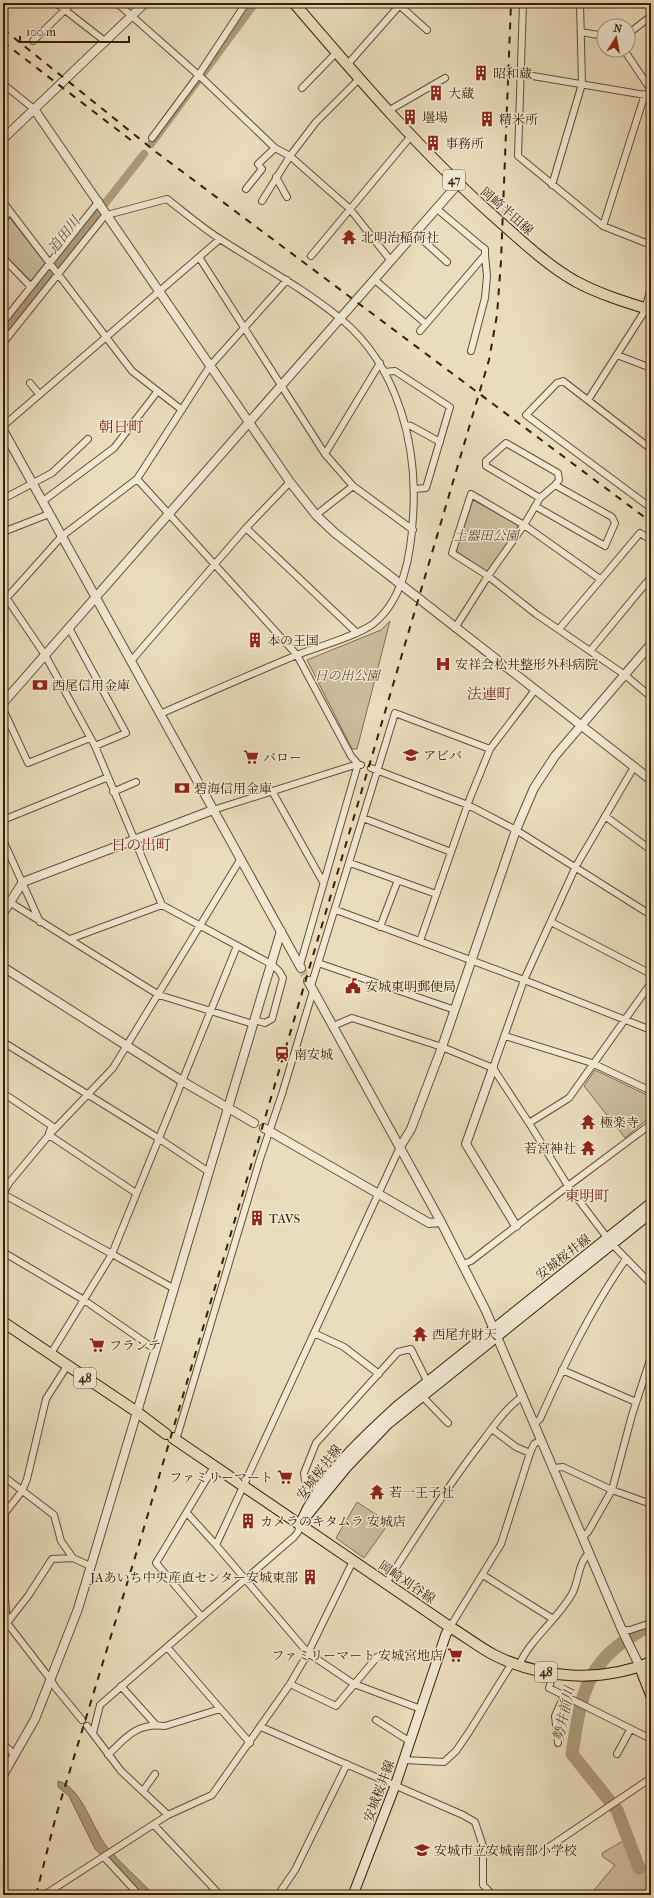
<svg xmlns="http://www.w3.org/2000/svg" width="654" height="1898" font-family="'IM FELL French Canon','Noto Serif JP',serif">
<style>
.green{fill:#ccbd9e;stroke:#836e52}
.water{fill:#ae9c7e;stroke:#806a4e}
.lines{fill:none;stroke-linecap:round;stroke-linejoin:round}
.canal{stroke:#ae9c7e;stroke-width:8}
.river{stroke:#ae9c7e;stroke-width:13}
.tertiary-tunnel{stroke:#c7b798;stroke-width:8;stroke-dasharray:8 4;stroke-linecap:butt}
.minor-casing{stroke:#664e33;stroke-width:8}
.tertiary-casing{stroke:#664e33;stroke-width:10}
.secondary-casing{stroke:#3a1e05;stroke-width:11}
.primary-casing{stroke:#3a1e05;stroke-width:12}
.minor{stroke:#f1e9d4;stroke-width:6}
.tertiary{stroke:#f1e9d4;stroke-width:8}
.secondary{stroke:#f1e9d4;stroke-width:9}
.primary{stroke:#eaddbd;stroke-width:10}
.rail{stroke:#3a1e05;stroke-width:2;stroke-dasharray:7 7;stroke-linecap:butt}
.labels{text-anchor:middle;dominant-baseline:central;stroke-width:3;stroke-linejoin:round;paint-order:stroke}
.shield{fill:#f1e9d4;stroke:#715b43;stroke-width:1}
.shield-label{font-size:12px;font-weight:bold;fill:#3a1e05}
.poi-label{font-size:13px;fill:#3a1e05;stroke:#f1e9d4;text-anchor:start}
.street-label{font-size:13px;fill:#3a1e05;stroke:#f1e9d4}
.park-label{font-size:13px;font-style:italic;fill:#5e462b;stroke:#f1e9d4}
.water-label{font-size:14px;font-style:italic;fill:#634a2f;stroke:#f1e9d4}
.quarter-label{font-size:15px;fill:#7a1f14;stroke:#f1e9d4}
</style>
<rect width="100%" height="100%" fill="#eaddbd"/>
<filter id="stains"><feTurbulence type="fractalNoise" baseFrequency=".005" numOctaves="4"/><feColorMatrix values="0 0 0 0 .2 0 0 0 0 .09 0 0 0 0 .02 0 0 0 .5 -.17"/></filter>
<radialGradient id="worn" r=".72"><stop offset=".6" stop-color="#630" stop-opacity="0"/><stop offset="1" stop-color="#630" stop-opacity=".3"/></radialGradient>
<!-- green -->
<path class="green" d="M10,218L45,263L31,281L3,253V224Z
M473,500L516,524L518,527L489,570L486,571L456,551Z
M390,621L357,749H352L307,660L381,630Z
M595,1070L651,1097V1116L625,1138L584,1086Z
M357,1502L389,1523L364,1558L336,1538Z
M625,1840L638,1871L651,1862V1895H590L615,1865L603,1857L602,1853Z"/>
<!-- water -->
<path class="water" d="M58,1781C81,1786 93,1830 107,1847C121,1864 139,1879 154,1895H143L95,1849L69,1796L58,1787Z"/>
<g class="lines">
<!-- canal -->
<path class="canal" d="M151,144L255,3
M3,333L144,154"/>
<!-- river -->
<path class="river" d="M639,1868L617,1810L572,1754C582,1688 587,1658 651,1625"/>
<!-- tertiary-tunnel -->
<path class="tertiary-tunnel" d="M301,968L308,981"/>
<!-- minor casing -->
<g class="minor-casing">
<path id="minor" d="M56,3L106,42
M117,3L204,80L275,148L290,156L350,209L391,261
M523,3L518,156L603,226L651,245
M650,3L651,4
M398,4L427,30
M581,32L604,36
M628,34L651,16
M33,41L72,3
M624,50L651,90
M347,65L399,6
M521,74L651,96
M3,84L34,109
M302,88L336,53
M388,111L445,78
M152,138L198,76L246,3
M276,177L287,197
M552,185L582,84L580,3
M246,189L262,169L258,164L275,148
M262,201L290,156L316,122L359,79
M3,202L132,371L182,410
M3,219L10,211
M603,226L645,94
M415,233L447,262
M311,256L411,136
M199,257L325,454L353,486L413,530
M3,258L31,287
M375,280L426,324
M3,322L99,201
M3,330L9,335
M420,331L485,255V249L481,246L437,209
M3,343L103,218L107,215L167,199C184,212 201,227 220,239C260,265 303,288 341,319C398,366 418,446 413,517C411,554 404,599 373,624C357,636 317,647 297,655C251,674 206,694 160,714
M471,351L485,298L487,276L485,255
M617,355L651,368
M384,372L395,371L450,407L426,488L415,489
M30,383L39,394
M588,400L646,309
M406,425L411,426L440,442
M3,426L220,239
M651,449L563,381L557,383L526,415L651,508
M325,454L380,363
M137,479L297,655L351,756L358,764
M3,499L52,473L88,439
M43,501L114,448L157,392
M535,506L605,546L615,523L612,517L555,485
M316,515L353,486
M246,528L356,632
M3,532L49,514
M600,579L524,525L471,494L452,553L488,576L536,614L625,675L651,697
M3,593L45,655L95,746L162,905L271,964L279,971L283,978L272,1019L265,1023L254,1020
M3,602L62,536L137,479L210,366L287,280
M69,628L126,733L95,746
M455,628L488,576L524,525L540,498L555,485L559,480L558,473L506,443L486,461V466L540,498
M559,629L640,533L651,540
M590,651L651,577
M131,661L246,528L290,482
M3,709L28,763L90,738
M371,768L468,805L516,830L651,915
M272,791L323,882
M113,792L136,782
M213,810L358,764L361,765
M605,816L651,850
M363,818L451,852
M3,820L106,778
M3,840L40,922
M350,863L436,894
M3,898L159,995L253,1024
M336,910L524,980L651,1030
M551,922L651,974
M380,927L398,880
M70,939L162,905
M420,941L470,798L490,749L535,690
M318,963L455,1010
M300,965L358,764
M311,986L395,713L490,749
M333,1026L352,1018L442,1047L493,1068L529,1123L568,1186L612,1244L651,1284
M505,1036L592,1063L651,1091
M3,1042L158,1138L209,1172
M493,1068L524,980L576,866L634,767
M3,1093L52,1126L49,1133
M529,1123L569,1098L651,983
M49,1135L136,1193
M3,1194L112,1254L237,946
M3,1194L9,1183L49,1135L113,1068L240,860
M3,1252L84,1300L156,1350
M463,1264L471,1261L568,1186L651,1124
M314,1333L344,1347L379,1374
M50,1355L112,1254L173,1288
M67,1366L46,1399L27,1479L22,1491L5,1513V1599L7,1623L51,1680L55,1687L82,1720
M562,1370L636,1402
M422,1396L448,1423
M534,1424L540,1419C565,1363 591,1309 626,1259
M492,1429L516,1447L530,1453
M176,1440L260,1159L282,1094L313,991
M554,1468L563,1467L612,1490L651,1504
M3,1476L54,1515L61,1541L73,1558L90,1566
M321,1487L305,1480L304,1473L316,1443L398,1352L411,1349L427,1381
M187,1513L216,1545L308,1653L354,1684L421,1709
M583,1537L588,1532L612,1490L632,1415L651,1357
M216,1545L400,1147
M483,1575L553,1619
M386,1583C418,1534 448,1485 484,1439C495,1424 508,1406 523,1396
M201,1616L156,1563L215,1465
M3,1626L7,1623L28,1596L52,1559L73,1558
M450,1627L501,1544L530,1453L534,1444L541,1440
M622,1630H630L651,1623
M167,1647L250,1743
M519,1665C531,1638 557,1620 572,1594C579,1581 578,1563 589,1553
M553,1674L549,1688L651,1739
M290,1684L336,1706L377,1657
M121,1686L156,1725
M376,1720L409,1741
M87,1726L121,1771L168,1815
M261,1727L463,1815L475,1822L483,1846V1885L493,1895
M93,1733L100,1705L294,1537L298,1532L300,1524
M558,1743L555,1716L564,1696
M3,1744L14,1754
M617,1754L630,1730
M108,1755C126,1737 136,1723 165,1726L220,1709
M404,1760L444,1762L456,1751L469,1732L512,1663
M143,1791L155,1774
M154,1825L220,1895
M543,1851L651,1778
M104,1857L139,1895
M44,1895L168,1815L212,1795L290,1684L308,1653L353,1561
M278,1895L295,1870L347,1764"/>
</g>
<!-- tertiary casing -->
<g class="tertiary-casing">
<path id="tertiary" d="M34,109L290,482L316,515L335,533L651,780
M3,139L145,3
M646,309L651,292
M3,430L301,968
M3,703L458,184
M3,913L23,882L213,810
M3,967L182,1081L254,1123
M308,981L441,1222L486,1311L622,1630L640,1667
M493,1068L466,1144L516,1226
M264,1128L429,1223L441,1222
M400,1147L411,1129L442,1047L516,830L534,788L555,756L651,644
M3,1775L35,1719L78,1609L281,931"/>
</g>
<!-- secondary casing -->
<g class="secondary-casing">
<path id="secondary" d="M305,1518L347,1467L388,1424L651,1213
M300,1524C320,1476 360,1440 397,1406L651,1203
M353,1895L395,1786L446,1634L450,1627"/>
</g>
<!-- primary casing -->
<g class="primary-casing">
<path id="primary" d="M294,3C359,79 424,155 499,221C523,242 547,265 575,281C599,294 625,302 651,310
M3,1322L137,1412L166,1434
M173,1438L450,1627C465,1636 479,1647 494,1655C542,1679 601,1683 651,1662
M640,1667L651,1695"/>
</g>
<!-- minor -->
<use href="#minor" class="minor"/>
<!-- tertiary -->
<use href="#tertiary" class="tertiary"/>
<!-- secondary -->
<use href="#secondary" class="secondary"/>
<!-- primary -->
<use href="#primary" class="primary"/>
<!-- rail -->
<path class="rail" d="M3,29L156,152L651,522
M3,42L132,141
M36,1895L56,1816L140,1541L489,360L497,315L501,261L511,3"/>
</g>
<!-- icons -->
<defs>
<g id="building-bare" transform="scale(1.2)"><path d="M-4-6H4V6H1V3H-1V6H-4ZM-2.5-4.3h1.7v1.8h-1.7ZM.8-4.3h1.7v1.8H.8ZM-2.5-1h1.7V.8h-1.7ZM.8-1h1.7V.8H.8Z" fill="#8f2418" stroke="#f1e9d4" stroke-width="2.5" paint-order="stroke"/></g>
<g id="temple-bare" transform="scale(1.2)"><path d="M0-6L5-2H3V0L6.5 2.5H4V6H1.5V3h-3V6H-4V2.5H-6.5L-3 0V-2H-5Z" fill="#8f2418" stroke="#f1e9d4" stroke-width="2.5" paint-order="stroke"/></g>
<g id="hospital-bare" transform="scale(1.2)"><path d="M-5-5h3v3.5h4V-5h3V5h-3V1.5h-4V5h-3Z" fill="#8f2418" stroke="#f1e9d4" stroke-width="2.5" paint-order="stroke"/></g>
<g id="bank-bare" transform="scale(1.2)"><path d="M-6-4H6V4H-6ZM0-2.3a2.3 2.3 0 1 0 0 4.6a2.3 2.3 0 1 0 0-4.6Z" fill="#8f2418" stroke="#f1e9d4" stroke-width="2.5" paint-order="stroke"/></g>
<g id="school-bare" transform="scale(1.2)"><path d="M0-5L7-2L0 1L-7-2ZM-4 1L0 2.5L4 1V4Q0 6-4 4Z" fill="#8f2418" stroke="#f1e9d4" stroke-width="2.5" paint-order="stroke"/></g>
<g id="supermarket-bare" transform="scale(1.2)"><path d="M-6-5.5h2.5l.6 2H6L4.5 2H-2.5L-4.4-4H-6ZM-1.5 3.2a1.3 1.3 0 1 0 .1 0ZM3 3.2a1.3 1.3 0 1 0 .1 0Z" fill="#8f2418" stroke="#f1e9d4" stroke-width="2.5" paint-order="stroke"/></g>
<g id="civic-bare" transform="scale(1.2)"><path d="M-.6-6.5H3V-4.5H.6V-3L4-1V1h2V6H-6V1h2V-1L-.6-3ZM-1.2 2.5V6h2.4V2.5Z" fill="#8f2418" stroke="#f1e9d4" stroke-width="2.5" paint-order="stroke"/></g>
<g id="station-bare" transform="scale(1.2)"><path d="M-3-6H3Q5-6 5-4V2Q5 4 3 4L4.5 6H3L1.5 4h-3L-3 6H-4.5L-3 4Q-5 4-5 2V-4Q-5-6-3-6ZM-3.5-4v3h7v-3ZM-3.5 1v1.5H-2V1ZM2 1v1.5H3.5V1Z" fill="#8f2418" stroke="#f1e9d4" stroke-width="2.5" paint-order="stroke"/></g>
</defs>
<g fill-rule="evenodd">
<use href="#building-bare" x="481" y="73"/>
<use href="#building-bare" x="436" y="93"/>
<use href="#building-bare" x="410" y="117"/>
<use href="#building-bare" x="487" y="119"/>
<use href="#building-bare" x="433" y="143"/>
<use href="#temple-bare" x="349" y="237"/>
<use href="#building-bare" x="255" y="640"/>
<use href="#hospital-bare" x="443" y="664"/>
<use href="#bank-bare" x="40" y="685"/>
<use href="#school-bare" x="411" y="755"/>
<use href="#supermarket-bare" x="251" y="757"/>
<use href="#bank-bare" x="182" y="788"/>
<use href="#civic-bare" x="353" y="986"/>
<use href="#station-bare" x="282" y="1054"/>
<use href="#temple-bare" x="588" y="1122"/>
<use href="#temple-bare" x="588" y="1148"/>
<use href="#building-bare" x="257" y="1218"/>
<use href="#temple-bare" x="420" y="1334"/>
<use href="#supermarket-bare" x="97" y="1345"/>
<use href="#supermarket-bare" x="285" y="1477"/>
<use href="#temple-bare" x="377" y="1492"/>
<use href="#building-bare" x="248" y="1521"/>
<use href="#building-bare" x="310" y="1577"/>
<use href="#supermarket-bare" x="455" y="1655"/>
<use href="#school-bare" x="422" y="1850"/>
</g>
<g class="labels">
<!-- shield labels -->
<g class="shield">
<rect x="443" y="170" width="22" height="20" rx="3"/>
<rect x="74" y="1368" width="22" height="20" rx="3"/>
<rect x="535" y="1662" width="22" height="20" rx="3"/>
</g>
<g class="shield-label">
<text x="454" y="180">47</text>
<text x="85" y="1378">48</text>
<text x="546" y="1672">48</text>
</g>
<!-- poi labels -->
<g class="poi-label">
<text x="493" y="73">昭和蔵</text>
<text x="448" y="93">大蔵</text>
<text x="422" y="117">壜場</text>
<text x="499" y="119">精米所</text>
<text x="445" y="143">事務所</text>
<text x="361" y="237">北明治稲荷社</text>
<text x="267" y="640">本の王国</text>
<text x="455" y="664">安祥会松井整形外科病院</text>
<text x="52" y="685">西尾信用金庫</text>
<text x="423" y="755">アビバ</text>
<text x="263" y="757">バロー</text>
<text x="194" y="788">碧海信用金庫</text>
<text x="365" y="986">安城東明郵便局</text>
<text x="294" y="1054">南安城</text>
<text x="600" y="1122">極楽寺</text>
<text x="576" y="1148" text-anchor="end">若宮神社</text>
<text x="269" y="1218">TAVS</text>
<text x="432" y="1334">西尾弁財天</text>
<text x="109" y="1345">フランテ</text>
<text x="273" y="1477" text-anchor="end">ファミリーマート</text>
<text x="389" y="1492">若一王子社</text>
<text x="260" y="1521">カメラのキタムラ 安城店</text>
<text x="298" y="1577" text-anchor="end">JAあいち中央産直センター安城東部</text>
<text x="443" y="1655" text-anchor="end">ファミリーマート 安城宮地店</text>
<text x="434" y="1850">安城市立安城南部小学校</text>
</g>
<!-- street labels -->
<g class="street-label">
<text transform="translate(507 211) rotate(41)">岡崎半田線</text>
<text transform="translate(563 1257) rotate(-38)">安城桜井線</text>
<text transform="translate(319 1472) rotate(-53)">安城桜井線</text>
<text transform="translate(407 1582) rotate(34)">岡崎刈谷線</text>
<text transform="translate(379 1791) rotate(-70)">安城桜井線</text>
</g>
<!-- park labels -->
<g class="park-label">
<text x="486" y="535">土器田公園</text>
<text x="347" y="675">日の出公園</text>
</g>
<!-- water labels -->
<g class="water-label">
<text transform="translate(64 235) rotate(-52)">追田川</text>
<text transform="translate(564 1714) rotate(-78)">勢井前川</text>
</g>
<!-- quarter labels -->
<g class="quarter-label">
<text x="121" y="427">朝日町</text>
<text x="489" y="694">法連町</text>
<text x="141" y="845">日の出町</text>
<text x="587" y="1196">東明町</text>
</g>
</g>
<!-- margin -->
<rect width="654" height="1898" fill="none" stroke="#eaddbd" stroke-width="16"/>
<rect x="4" y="4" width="646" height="1890" fill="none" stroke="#3a1e05" stroke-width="2"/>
<rect x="8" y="8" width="638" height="1882" fill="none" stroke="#3a1e05"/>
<!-- north arrow -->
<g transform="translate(616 38) rotate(11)"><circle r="19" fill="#f1e9d4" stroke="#a89881"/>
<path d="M0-3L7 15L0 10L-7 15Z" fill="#8f2418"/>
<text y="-6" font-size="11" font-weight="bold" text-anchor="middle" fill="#3a1e05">N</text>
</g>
<!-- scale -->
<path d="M20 36v6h109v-6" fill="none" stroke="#3a1e05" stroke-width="2"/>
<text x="26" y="36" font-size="12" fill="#3a1e05" stroke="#f1e9d4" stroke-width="3" paint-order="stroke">100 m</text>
<rect width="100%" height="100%" filter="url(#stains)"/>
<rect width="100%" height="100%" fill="url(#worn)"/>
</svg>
